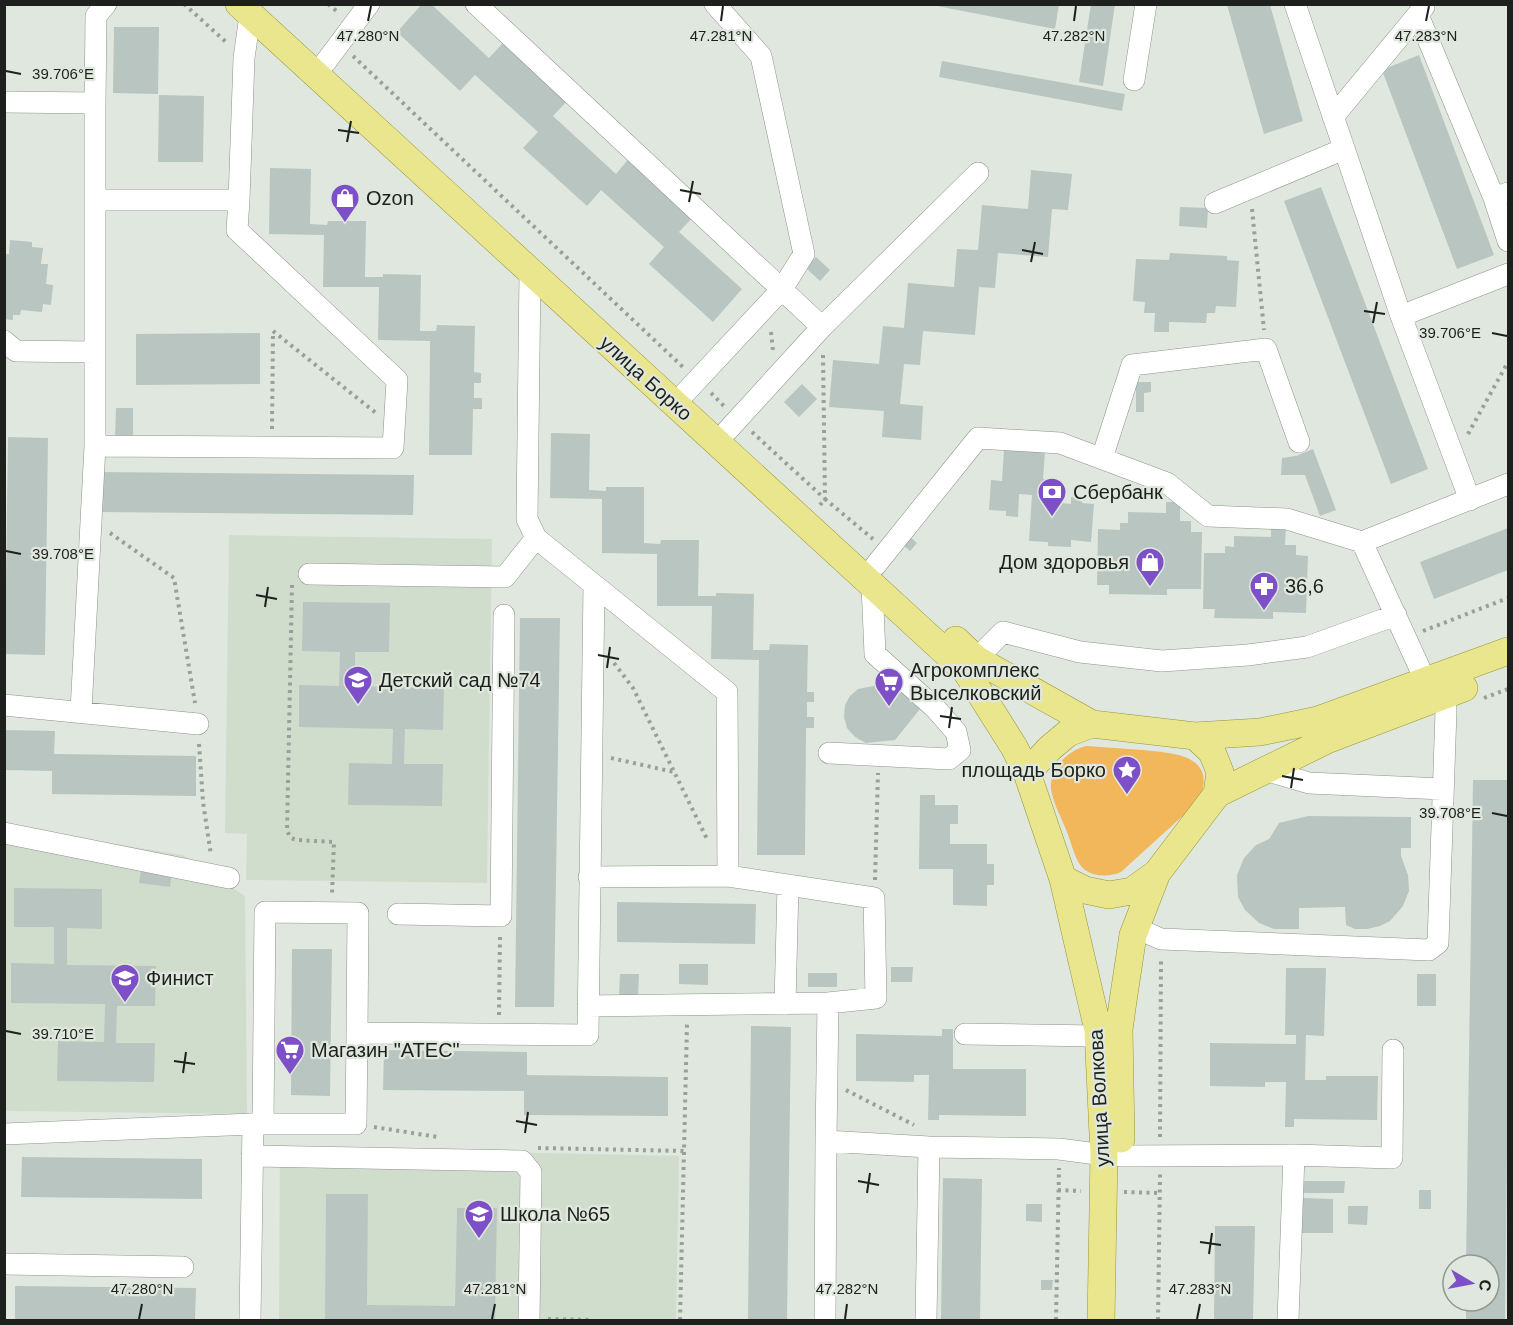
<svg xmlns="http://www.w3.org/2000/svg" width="1513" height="1325" font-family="Helvetica,sans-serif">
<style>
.built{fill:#d0ddcd}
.green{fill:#f2b65b}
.building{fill:#b9c5c0}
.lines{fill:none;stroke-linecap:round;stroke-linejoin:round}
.minor-casing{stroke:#8d948c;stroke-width:22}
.major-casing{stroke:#989635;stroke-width:28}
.path{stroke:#9a9f98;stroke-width:4;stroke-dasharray:3 4.5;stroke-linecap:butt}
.minor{stroke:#fff;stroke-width:21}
.major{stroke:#e9e68e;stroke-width:27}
.ticks{fill:none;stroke:#1d201c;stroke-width:2}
.labels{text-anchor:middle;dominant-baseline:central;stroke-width:4.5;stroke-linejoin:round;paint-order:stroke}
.poi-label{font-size:20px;fill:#1d201c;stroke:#e0e7de;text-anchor:start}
.street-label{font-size:20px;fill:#1d201c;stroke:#e0e7de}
.ticks-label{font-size:15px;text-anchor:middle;fill:#1d201c;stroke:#e0e7de;stroke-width:4.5;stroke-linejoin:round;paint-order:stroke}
</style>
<rect width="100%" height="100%" fill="#e0e7de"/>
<!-- built -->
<path class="built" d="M229,535L492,539L487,883L246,880L247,834L225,833Z
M4,826L183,855L245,896L247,1114L5,1111Z
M280,1147L679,1156L676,1320H279Z"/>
<!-- green -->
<path class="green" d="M1087,746C1105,747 1124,749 1142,750C1175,753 1218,755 1199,801L1121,872C1110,877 1095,877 1085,870C1075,862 1072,844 1067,832C1062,819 1053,803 1051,789C1049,769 1069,749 1087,746Z"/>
<!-- building -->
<path class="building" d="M422,4H431L489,58L504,42L568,100L553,116L616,174L630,157L694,216L679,232L742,289L713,322L649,264L664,247L601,190L587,206L523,148L538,132L475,75L460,91L397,32Z
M927,4H1059L1055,29Z
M1091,4H1115L1103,86L1079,82Z
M1227,5H1270L1303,121L1264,134Z
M114,27H159L158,94L113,93Z
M1419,55L1494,255L1457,269L1382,70Z
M942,61L1125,94L1122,111L939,77Z
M159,95L204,96L203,162H158Z
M270,168L311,169L310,224L327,225L328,221H366L365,277H383V274L421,275L420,331H436L437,325L475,326L474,372L481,373V383H474V398H482V409H473L472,455H429L430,341L378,340L379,287H323L324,235L269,234Z
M1031,170L1072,174L1068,210L1052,209L1048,257L998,253L995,288L979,287L975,335L923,331L920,365L904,364L900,404L923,406L921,440L882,437L884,411L829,407L833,360L879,364L883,326L904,328L908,283L954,287L957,249L978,250L982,205L1028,209Z
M1321,187L1428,469L1391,484L1284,201Z
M1180,207L1208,208L1207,228L1179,226Z
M10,240L32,242V247L43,248L41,264H48L46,284L53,285L51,305L43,304L42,312L21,310L20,315H13V320L4,319V254H9Z
M1170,253L1227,256V260L1239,261L1236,307L1216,306L1215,313H1207L1206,323L1169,322V332H1154L1155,313H1144L1145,302L1133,301L1136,259L1169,260Z
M816,257L830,270L820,281L806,268Z
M260,333V384L136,385V334Z
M1136,382H1151V392L1144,393V412H1136Z
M802,384L817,399L799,417L784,402Z
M116,408H133V439H115Z
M551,433L590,434L589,490L606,491V487H644V543L660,544L661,540H699L698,596H716V593L754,594L753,650H769L770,644L808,645L807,692H814V702H807V717H814V728H806L805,855H757L759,660L711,659L712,606H657V554L602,553V499L550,498Z
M8,437L48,438L45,655L5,654Z
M1004,449L1045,451L1043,479L1054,480L1052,502L1071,504V497L1082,498V503L1094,504L1091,542L1071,540V547L1048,546V542L1029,541L1032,495L1019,494L1018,517L1006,516V511L989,510L991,480L1002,481Z
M1313,449L1336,510L1320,516L1305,475H1281L1282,458L1296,456Z
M99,472L414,475L413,515L98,512Z
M1166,502H1180V521H1191V532H1202L1201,589H1167V595L1109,594V585H1097L1098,529L1120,530V523H1128V512L1166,513Z
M1271,526H1286L1285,545H1296V555L1308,556L1306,613L1273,612V619L1214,618L1215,609H1203L1204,553H1225V546L1234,547V536L1271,537Z
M1508,528V570L1434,599L1420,562Z
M907,534L917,543L910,551L900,542Z
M303,602L390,603L389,652H355V686L444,688L443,730L405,729L404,764H443L442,806L348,805L349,763L392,764L393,729L299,727V685L339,686L340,652L302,651Z
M520,618H560L554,1007H515Z
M880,682L895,696L902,692L920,709L895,740L866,743L855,737L847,728L844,717L845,705L850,696L858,689L878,685Z
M5,730L55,731L54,754L196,756V796L52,794V771L5,770Z
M1473,780H1508V1073L1505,1320H1466V1301H1489V1265H1466Z
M920,795H935V805H958V824H950V844H987V864H994V885H987V906L953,905V869H919Z
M1308,816L1411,817V848H1401V856L1408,875L1409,891L1403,906L1390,921L1380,926L1367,929H1355L1346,925L1345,907L1299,908V929H1274L1259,923L1245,910L1238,897L1237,875L1244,858L1256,845L1269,839L1279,823Z
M142,864L172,868L170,887L139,883Z
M14,888L102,889V929L67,928V965L156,966L155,1006H117L116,1043H155L154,1082L57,1081L58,1041L104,1042L105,1004L11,1003V963L54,964V927H14Z
M617,902L756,904L755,944L617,942Z
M292,949H332L330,1096L291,1095Z
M679,964H708V985L679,984Z
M891,967H913L912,982H891Z
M1286,968H1326L1324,1036L1306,1035L1305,1080H1326V1076H1378L1377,1120L1294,1119V1127H1285L1286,1082H1265V1087L1210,1086V1043L1296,1044V1035H1285Z
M808,973H837V987H808Z
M620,974H639L638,997H619Z
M1417,974H1436V1006H1417Z
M751,1026L791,1027L787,1320H748Z
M942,1029H953V1069H1026V1116L939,1115V1120H928L929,1075H914V1082L856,1081V1034L942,1036Z
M384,1050L527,1052V1075L668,1077V1116L524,1115V1091L383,1090Z
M22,1157L202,1159V1199L21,1197Z
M943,1178L982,1179L980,1320H941Z
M1304,1181H1345L1344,1193H1303Z
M1419,1190H1431V1209H1419Z
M326,1194H368L367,1305L455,1306L457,1208H497L495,1320H325Z
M1301,1198L1333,1199V1233H1301Z
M1026,1204H1042V1222L1026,1221Z
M1348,1206H1368L1367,1225L1348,1224Z
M1215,1226H1255L1253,1320H1214Z
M1041,1280H1053L1052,1290H1041Z
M15,1286L196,1288L195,1320H15Z"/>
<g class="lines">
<!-- minor casing -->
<g class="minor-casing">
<path id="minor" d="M476,4L822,327
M1295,4L1401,316L1470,500
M1418,15L1494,198L1508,193
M325,63L369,4
M1134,80L1146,4
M4,102L95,103V446L393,448L397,380L237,230L239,200
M95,103L96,16L106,4
M1333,117L1424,7
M1494,198L1508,241
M95,200H239L244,58L250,16
M1215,203L1344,149
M530,273L527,519L536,538L727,692L728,876
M1401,316L1508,274
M4,341L16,351L95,352
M685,393L782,289L804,254L761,56L715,4
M727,431L822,327L978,173
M1102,458L1132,365L1266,349L1299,442
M1362,542L1426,682
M875,566L978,438L1060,443L1167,483L1208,516L1287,519L1362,542L1508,484
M309,574L505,577L536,538
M976,659L1003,632L1080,652L1162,661L1248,655L1307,647L1396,615
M4,705L198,724
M81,711L95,446
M829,753L949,759L960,750L956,732L936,709L875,654L872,585
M1265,770L1309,783L1443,789
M4,833L229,878
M589,877L728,876L874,898L876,998L828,1003L826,1141
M398,914L501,916L504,615
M1136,928L1161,939L1429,950L1438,943L1446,711L1445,695
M785,1004L788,885
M588,1006L828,1003
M965,1034L1098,1036
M253,1124H356L357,1033L588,1035L594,585
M263,1124L265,912L358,913L357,1033
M4,1134L253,1124L250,1320
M1294,1155L1392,1158L1393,1050
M252,1156L522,1161L531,1172L529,1320
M1121,1156L1294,1155L1288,1320
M4,1264L183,1267
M825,1320L826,1141L929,1147L1059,1149L1104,1155
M926,1320L929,1147"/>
</g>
<!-- major casing -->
<g class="major-casing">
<path id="major" d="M239,4L966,671L1014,747L1027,773L1063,879L1098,1030L1104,1155L1101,1320
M956,640L976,659L1092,724
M1027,773L1049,749L1068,733L1092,724L1195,736L1260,732L1318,720L1508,651
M1217,794L1327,740L1464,688
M1063,879L1085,890L1109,895L1132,891L1157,873L1217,794L1220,772L1212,752L1195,736
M1121,1139L1119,1030L1123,1001L1133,935L1157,873"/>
</g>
<!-- path -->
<path class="path" d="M184,4L226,42
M328,4L339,13
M353,56L684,368
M1252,209L1264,330
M273,331L376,413
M771,332L773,351
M823,355L825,498
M711,393L725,407
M272,429L273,332
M752,432L825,499
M1468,434L1508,362
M820,505L825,499L873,539
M110,533L174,578L195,703
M292,585L287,831L291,838L297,840L334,842L332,894
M1423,631L1508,598
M614,663L633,688L707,839
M1484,698L1508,689
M199,744L203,802L211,855
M611,758L674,772
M875,880L878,773
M499,1015L500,936
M846,1090L914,1125
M374,1127L438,1137
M1160,1137L1161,958
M538,1148L684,1151
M1058,1190L1081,1191
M1124,1192L1160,1193
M548,1319L592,1320
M680,1320L687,1024
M1056,1320L1059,1168
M1158,1320L1160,1174"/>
<!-- minor -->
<use href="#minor" class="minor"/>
<!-- major -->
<use href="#major" class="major"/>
</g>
<!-- ticks -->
<path class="ticks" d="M368,21L371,6M721,21L723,6M1074,21L1076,6M1426,21L1429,6M6,71L21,74M338,130L359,133M347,142L351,121M680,190L701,194M689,202L693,181M1022,250L1043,254M1031,262L1035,242M1364,311L1385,314M1373,323L1377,302M1492,333L1507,336M6,551L21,554M256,595L277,599M265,607L268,587M598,655L619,659M607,668L610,647M940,716L961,719M949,728L952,707M1282,776L1303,780M1291,788L1294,768M1492,813L1507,816M6,1031L21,1034M174,1061L195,1064M183,1073L186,1052M516,1121L537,1125M525,1133L528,1112M858,1181L879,1185M867,1193L870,1173M1200,1242L1221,1245M1209,1254L1212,1233M139,1319L142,1304M492,1319L495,1304M845,1319L847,1304M1197,1319L1200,1304"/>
<!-- icons -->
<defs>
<g id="shop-pin" transform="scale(1.5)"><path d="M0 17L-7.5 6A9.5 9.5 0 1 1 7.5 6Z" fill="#7e50c8" stroke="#e0e7de"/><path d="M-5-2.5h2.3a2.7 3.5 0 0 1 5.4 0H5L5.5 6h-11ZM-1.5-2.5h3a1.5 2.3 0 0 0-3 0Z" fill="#fff"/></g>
<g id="bank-pin" transform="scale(1.5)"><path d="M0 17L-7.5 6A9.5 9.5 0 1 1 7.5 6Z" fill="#7e50c8" stroke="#e0e7de"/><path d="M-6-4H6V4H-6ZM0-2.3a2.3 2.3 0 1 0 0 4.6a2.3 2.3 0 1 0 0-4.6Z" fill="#fff"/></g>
<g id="pharmacy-pin" transform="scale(1.5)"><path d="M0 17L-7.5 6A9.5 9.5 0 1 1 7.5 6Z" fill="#7e50c8" stroke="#e0e7de"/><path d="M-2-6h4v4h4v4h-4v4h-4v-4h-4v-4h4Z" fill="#fff"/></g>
<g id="school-pin" transform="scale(1.5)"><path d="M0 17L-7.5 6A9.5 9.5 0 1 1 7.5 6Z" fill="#7e50c8" stroke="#e0e7de"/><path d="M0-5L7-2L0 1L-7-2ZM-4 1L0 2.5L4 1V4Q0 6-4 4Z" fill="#fff"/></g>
<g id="supermarket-pin" transform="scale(1.5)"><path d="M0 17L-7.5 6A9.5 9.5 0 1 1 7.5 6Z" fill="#7e50c8" stroke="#e0e7de"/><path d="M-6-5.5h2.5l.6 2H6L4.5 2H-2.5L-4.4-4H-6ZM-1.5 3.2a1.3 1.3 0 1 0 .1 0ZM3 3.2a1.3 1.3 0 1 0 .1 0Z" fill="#fff"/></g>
<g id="sight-pin" transform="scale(1.5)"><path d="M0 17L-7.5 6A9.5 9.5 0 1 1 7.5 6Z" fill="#7e50c8" stroke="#e0e7de"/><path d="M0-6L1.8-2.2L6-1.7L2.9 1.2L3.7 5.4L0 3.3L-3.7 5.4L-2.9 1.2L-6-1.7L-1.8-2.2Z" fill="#fff"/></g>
</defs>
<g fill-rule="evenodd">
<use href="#shop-pin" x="345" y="198"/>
<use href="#bank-pin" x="1052" y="492"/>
<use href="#shop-pin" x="1150" y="562"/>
<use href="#pharmacy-pin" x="1264" y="586"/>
<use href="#school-pin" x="358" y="680"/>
<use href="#supermarket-pin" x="889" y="682"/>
<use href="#sight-pin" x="1127" y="770"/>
<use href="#school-pin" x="125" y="978"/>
<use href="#supermarket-pin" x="290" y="1050"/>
<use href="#school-pin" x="479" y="1214"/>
</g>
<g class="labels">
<!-- poi labels -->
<g class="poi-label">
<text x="366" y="198">Ozon</text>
<text x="1073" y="492">Сбербанк</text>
<text x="1129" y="562" text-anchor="end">Дом здоровья</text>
<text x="1285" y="586">36,6</text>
<text x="910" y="670">Агрокомплекс<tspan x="910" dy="23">Выселковский</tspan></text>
<text x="379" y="680">Детский сад №74</text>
<text x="1106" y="770" text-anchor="end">площадь Борко</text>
<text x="146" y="978">Финист</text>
<text x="311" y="1050">Магазин "АТЕС"</text>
<text x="500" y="1214">Школа №65</text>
</g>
<!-- street labels -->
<g class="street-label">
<text transform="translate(646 378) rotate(42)">улица Борко</text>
<text transform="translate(1099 1098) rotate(-93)">улица Волкова</text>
</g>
</g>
<g class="ticks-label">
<text x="368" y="41">47.280°N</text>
<text x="1074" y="41">47.282°N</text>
<text x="1426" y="41">47.283°N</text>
<text x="721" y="41">47.281°N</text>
<text x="63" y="79">39.706°E</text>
<text x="1450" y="338">39.706°E</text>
<text x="63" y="559">39.708°E</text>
<text x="1450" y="818">39.708°E</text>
<text x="63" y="1039">39.710°E</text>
<text x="142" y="1294">47.280°N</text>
<text x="495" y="1294">47.281°N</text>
<text x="847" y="1294">47.282°N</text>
<text x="1200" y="1294">47.283°N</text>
</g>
<!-- border -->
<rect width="1513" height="1325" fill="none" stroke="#1d201c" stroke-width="12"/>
<!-- north arrow -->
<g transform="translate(1471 1283) rotate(100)"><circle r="28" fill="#e0e7de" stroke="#929790" stroke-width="1.5"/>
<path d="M0-4.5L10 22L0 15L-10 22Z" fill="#7e50c8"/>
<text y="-9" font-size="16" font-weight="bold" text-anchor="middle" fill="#1d201c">С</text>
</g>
</svg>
